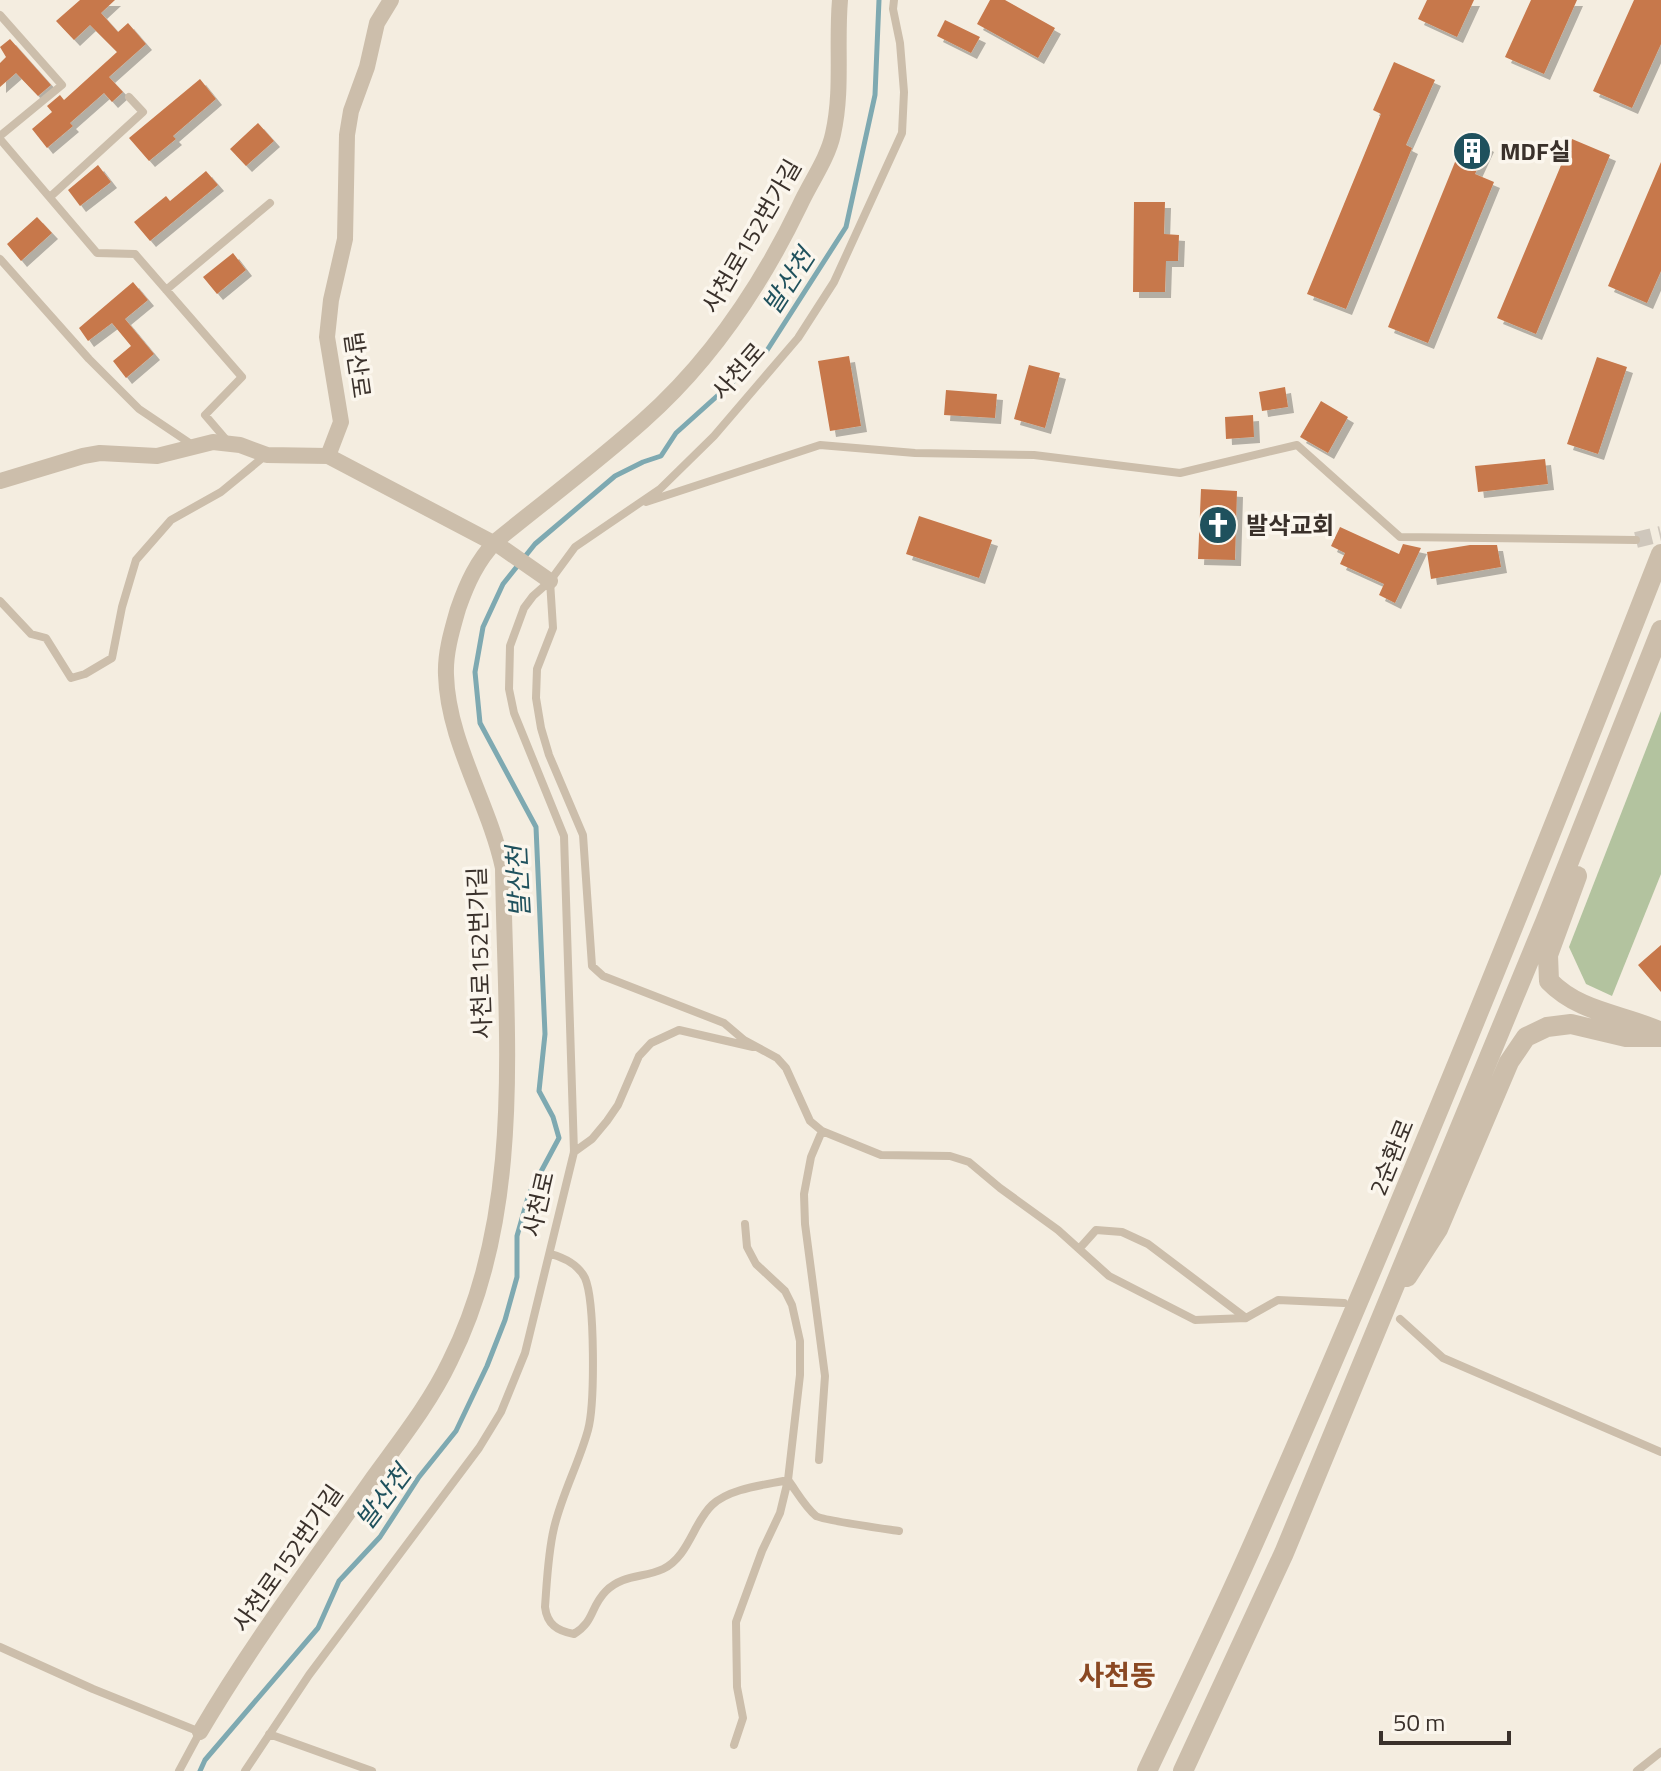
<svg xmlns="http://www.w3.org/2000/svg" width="1661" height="1771" font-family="'Titillium Web','Noto Sans KR',sans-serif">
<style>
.green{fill:#b3c39f}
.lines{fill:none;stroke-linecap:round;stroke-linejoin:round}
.stream{stroke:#7ea9b1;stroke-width:5}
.building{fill:#c7784b;filter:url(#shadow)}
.minor-tunnel{stroke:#cfc7bc;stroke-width:16;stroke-dasharray:16 8;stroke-linecap:butt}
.service{stroke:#ccbeab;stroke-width:8}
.minor{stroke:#ccbeab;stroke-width:16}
.tertiary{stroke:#ccbeab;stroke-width:20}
.labels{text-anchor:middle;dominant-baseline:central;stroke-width:7;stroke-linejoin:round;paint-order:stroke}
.poi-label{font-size:24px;font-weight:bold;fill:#3a312b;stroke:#fbf6ed;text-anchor:start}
.street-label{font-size:24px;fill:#3a312b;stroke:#fbf6ed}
.water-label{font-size:26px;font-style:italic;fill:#1f515d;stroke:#fbf6ed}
.quarter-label{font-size:28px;font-weight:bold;fill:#8a4822;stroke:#fbf6ed}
</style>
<defs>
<filter id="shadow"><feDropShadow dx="6" dy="6" stdDeviation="0" flood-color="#0004"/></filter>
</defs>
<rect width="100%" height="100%" fill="#f4ede0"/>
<!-- green -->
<path class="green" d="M1661,711V874L1612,996L1586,984L1569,947Z"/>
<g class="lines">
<!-- stream -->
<path class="stream" d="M200,1771L205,1760L318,1628L339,1581L380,1537L419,1477L456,1431L487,1366L505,1320L517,1277V1236L529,1194L559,1138L553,1117L539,1091L545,1034L536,827L480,723L475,672L483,627L503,584L535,544L615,476L643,462L661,456L676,433L766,352L846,227L875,95L879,0"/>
</g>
<!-- building -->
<path class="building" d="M80,0H115L101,13L118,32L128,23L146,44L109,77L123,92L112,102L104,93L70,123L73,126L47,148L32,129L52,112L47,106L60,95L64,100L117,52L90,25L74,40L56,21Z
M990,0H1005L1055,28L1038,58L977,24Z
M1427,0H1474L1457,37L1418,19Z
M1531,0H1577L1544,74L1505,57Z
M1634,0H1661V44L1632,108L1593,91Z
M945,20L980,37L971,53L937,36Z
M10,39L51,85L38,96L16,73L0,87V63L6,57L0,47Z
M1394,62L1435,80L1406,145L1412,148L1346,309L1307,294L1381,114L1373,110Z
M200,79L216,99L173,136L176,139L149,161L129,138Z
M258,123L274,141L246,166L230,149Z
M1466,135L1488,146L1475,174L1494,182L1428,343L1388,327Z
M1572,139L1610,155L1536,334L1497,318Z
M1661,162V271L1647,303L1608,286Z
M98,165L111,182L80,206L68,190Z
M206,171L218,185L150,241L134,222L166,196L170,201Z
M1134,202H1165L1164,234L1179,235L1178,261H1166L1165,292H1133Z
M37,217L52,233L21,261L7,244Z
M233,253L246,270L217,294L203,277Z
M133,282L148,300L125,319L154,354L126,378L113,361L131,346L112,323L88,341L79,328Z
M849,356L861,426L830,431L818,361Z
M1597,357L1627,367L1598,454L1567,444Z
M1029,365L1060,373L1045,428L1014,419Z
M1285,387L1288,407L1262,411L1259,392Z
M946,390L997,394L995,418L944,415Z
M1321,401L1348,417L1328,453L1300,437Z
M1253,415L1254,437L1226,439L1225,417Z
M1545,459L1548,484L1478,492L1475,466Z
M1201,489L1237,491L1235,560L1198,559Z
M919,516L992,540L979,578L906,554Z
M1340,527L1399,554L1403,544L1421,548L1395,603L1379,595L1384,584L1340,564L1345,553L1331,546Z
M1470,545H1497L1501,567L1431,579L1427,552Z
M1661,945V992L1638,965Z"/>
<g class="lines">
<!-- minor-tunnel -->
<path class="minor-tunnel" d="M1636,540L1661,534"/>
<!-- service -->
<path class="service" d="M0,15L62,85L0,136
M0,139L97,253L135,254L242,377L205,415L229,443
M50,197L143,112L129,97
M0,259L89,359L139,409L194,446
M166,290L270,203
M646,502L820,445L915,453L1034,455L1180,473L1297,445L1400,537L1636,540
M550,581L553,628L537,669L536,698L541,728L549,755L583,835L592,966L603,976L724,1023L744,1040L777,1058L786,1068L810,1121L822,1131L881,1155L950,1156L969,1162L1000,1188L1058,1230L1109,1276L1195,1320L1246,1318L1278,1300L1344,1303
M0,601L31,634L46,638L71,678L85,674L112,658L122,607L136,560L171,520L221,492L266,455
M574,1152L592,1139L607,1121L618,1105L639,1056L651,1043L679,1030L753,1047
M1079,1249L1096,1230L1122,1232L1148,1244L1246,1318
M551,1254C565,1258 578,1264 585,1278C595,1301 595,1404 588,1430C579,1463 562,1494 554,1528C548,1553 547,1580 545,1607C547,1624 557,1631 574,1634C595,1621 590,1607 606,1591C623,1574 644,1578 663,1569C689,1556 693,1523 712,1505C730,1488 765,1485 788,1480C797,1492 805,1507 816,1516C821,1520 886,1529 899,1531
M1400,1319L1443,1358L1661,1452
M819,1460L825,1376L805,1224L804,1194L811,1157L822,1131
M0,1647L93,1689L200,1732L179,1771
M269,1734L372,1771
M734,1745L743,1718L737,1687L736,1622L762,1551L780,1513L788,1480L800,1375V1341L792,1305L785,1291L756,1264L747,1247L745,1224
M245,1771L309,1675L479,1448L501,1412L525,1353L574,1152L564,836L514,713L509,689L510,646L524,608L533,596L550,581L575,547L660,489L714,436L798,338L834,282L902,133L904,92L900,43L893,9L894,0
M1637,1771L1661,1752"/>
<!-- minor -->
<path class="minor" d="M328,456L341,422L327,337L331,300L345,239L347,135L351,111L367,67L377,23L391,0
M0,481L83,456L100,453L157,456L213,442L240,445L267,455L328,456L501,547L550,581
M200,1732C251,1645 312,1564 370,1482C398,1443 429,1405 450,1361C526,1210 505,1031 503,868C489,803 448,742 446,675C445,653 452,630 458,609C467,583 477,561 496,541C545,501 596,463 643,421C710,362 761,286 800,205C810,183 828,158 833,134C843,90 836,45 840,0"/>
<!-- tertiary -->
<path class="tertiary" d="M1577,876L1548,955L1549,981C1580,1013 1622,1014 1661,1032
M1407,1277L1438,1229L1509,1062L1526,1037L1547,1027L1571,1024L1626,1037H1661
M1147,1771C1183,1695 1220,1619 1254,1542C1398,1217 1531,886 1661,554
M1183,1771L1284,1553L1545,922L1661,630"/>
</g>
<!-- icons -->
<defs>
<g id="building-disc" transform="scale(2)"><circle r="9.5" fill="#1f515d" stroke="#fbf6ed"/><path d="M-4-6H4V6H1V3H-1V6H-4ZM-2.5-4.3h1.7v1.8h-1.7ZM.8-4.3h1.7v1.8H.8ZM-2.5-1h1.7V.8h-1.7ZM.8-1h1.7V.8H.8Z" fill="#fff"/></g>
<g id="church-disc" transform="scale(2)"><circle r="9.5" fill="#1f515d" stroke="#fbf6ed"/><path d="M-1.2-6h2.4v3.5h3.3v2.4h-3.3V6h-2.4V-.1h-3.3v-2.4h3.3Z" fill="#fff"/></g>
</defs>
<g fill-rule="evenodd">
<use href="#building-disc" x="1472" y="151"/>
<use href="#church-disc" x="1218" y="525"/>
</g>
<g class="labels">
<!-- poi labels -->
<g class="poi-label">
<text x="1500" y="151">MDF실</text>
<text x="1246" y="525">발삭교회</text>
</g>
<!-- street labels -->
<g class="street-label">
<text transform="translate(751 236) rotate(-60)">사천로152번가길</text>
<text transform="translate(358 365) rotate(82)">발산로</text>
<text transform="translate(738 371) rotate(-49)">사천로</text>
<text transform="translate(479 953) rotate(-92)">사천로152번가길</text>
<text transform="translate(1391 1157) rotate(-68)">2순환로</text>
<text transform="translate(538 1204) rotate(-77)">사천로</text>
<text transform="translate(287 1558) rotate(-55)">사천로152번가길</text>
</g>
<!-- water labels -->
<g class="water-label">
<text transform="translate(788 281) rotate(-57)">발산천</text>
<text transform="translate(518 882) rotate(-93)">발산천</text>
<text transform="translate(383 1497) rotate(-53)">발산천</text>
</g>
<!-- quarter labels -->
<g class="quarter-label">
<text x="1117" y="1674">사천동</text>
</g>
</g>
<!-- scale -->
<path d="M1381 1731v12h128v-12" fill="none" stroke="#3a312b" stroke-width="4"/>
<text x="1393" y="1731" font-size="24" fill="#3a312b" stroke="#fbf6ed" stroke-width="6" paint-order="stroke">50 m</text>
</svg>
